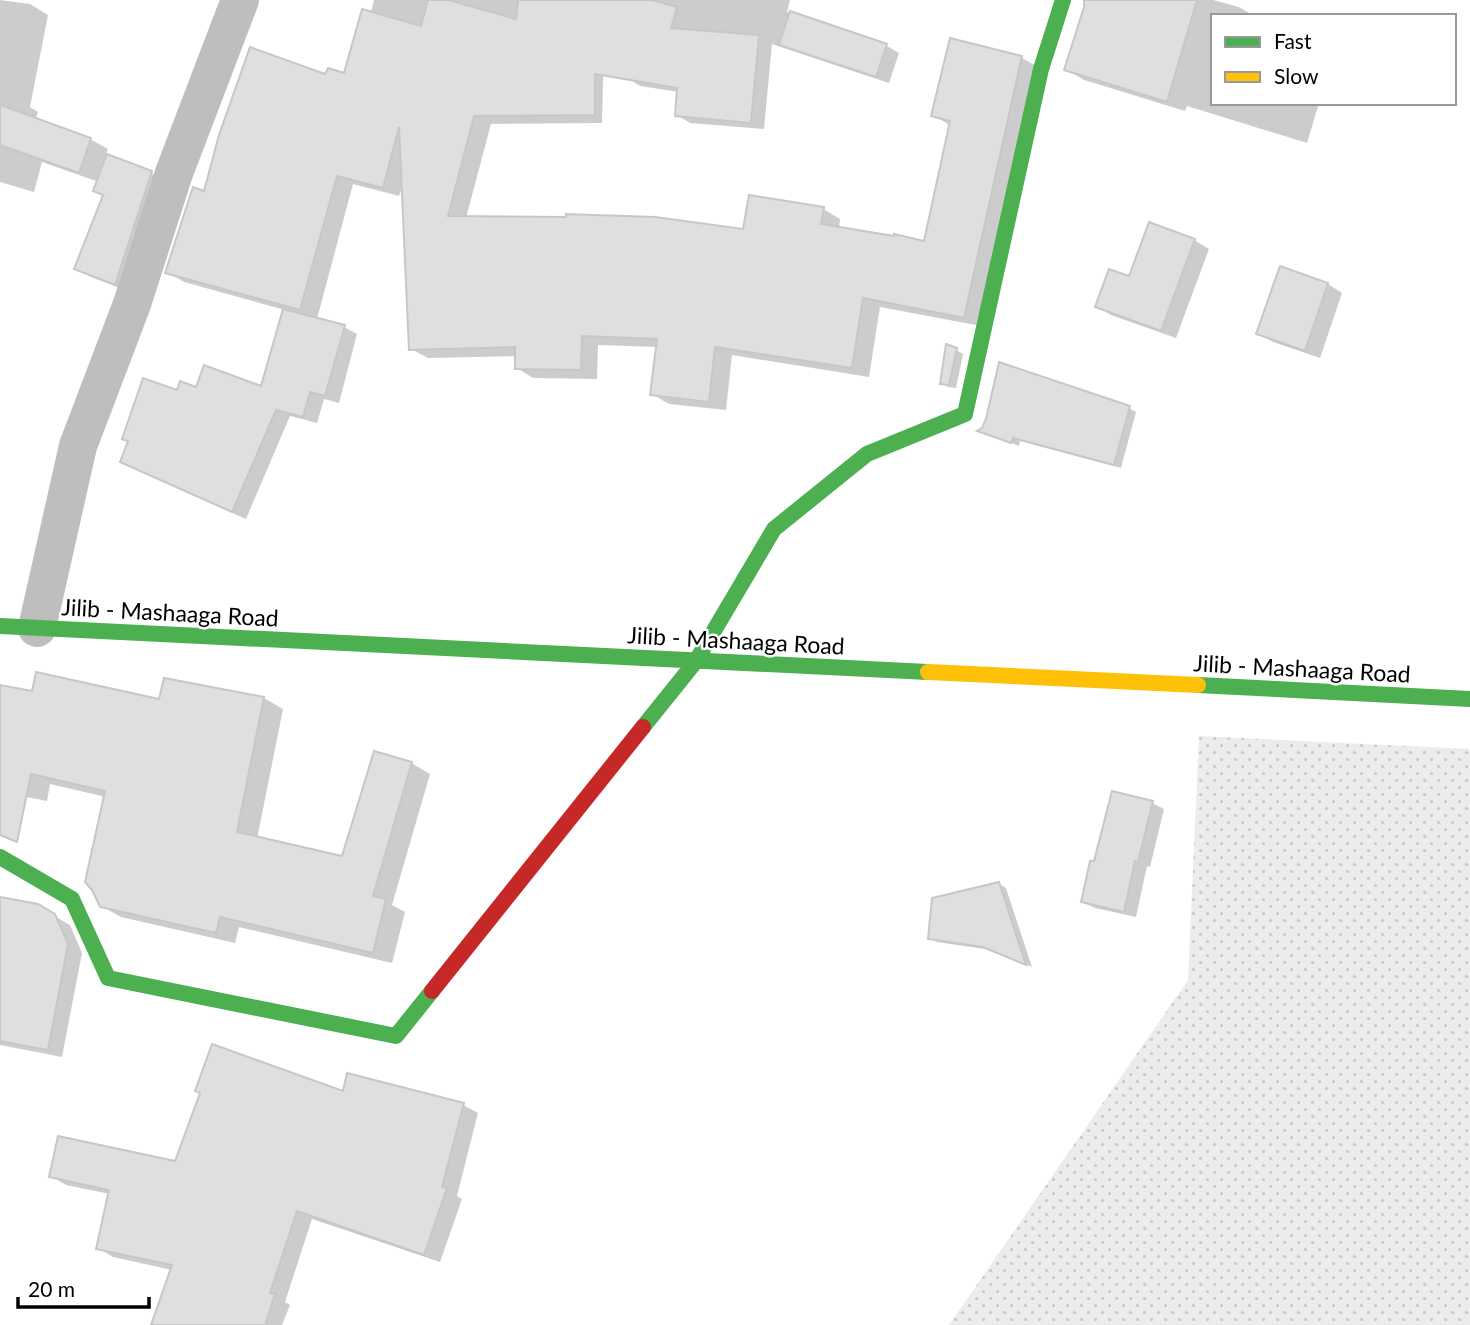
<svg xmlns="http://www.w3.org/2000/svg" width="1470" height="1325" font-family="Lato,sans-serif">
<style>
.grass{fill:url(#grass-dots)}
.shadow{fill:#0003}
.building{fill:#dfdfdf;stroke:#c7c7c7;stroke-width:2}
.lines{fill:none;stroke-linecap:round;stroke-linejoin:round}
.street{stroke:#bebebe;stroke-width:38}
.fast{stroke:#4caf50;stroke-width:16}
.slow{stroke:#ffc107;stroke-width:16}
.jam{stroke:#c62828;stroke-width:16}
.labels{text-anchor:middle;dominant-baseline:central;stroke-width:5;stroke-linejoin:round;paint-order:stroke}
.street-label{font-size:23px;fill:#000;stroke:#fff}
</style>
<defs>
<pattern id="grass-dots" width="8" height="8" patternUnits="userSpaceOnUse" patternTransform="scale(1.75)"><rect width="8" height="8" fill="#ececec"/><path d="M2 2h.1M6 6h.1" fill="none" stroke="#c9c9c9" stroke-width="1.8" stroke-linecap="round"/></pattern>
</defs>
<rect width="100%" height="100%" fill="#fff"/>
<!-- grass -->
<path class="grass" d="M1199,736L1470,749V1325H949L1188,980Z"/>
<!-- shadow -->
<path class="shadow" d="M0,0L30,4L48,15L30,107L38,112L35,120L90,139L108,149L106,155L151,173L166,181L130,292L91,277L76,268L104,196L99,182L42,162L34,192L0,182Z
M374,0H605L602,123L491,124L466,218L745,231L823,209L840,219L839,229L925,243L951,126L933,115L1022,58L1038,67L981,326L880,307L869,377L732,355L726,410L669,404L652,394L658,347L598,345L597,379L533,378L517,368V356L428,358L411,349L403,184L399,196L353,184L317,319L344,327L357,334L339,403L324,399L317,423L290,416L246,519L135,469L122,462L130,441L178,392L197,389L263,388L285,310L184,282L167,272L205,194L326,76H346L371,13Z
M654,0H790L787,12L887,46L899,53L889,83L772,44L764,129L690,123L677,115L679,92L640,86L627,78Z
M1086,0H1213L1239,7L1254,16H1213V103H1319L1307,143L1187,106L1185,111L1084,80L1066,69L1086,6Z
M1194,240L1209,249L1176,338L1111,315L1097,306L1130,278Z
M1281,269L1328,284L1342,293L1320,358L1273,342L1258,333Z
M956,350L963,354L956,388L948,387L941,383Z
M1129,408L1136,412L1121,468L1020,441L1019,446L981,431Z
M0,686L33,693L161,701L264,698L283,709L257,839L344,858L411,763L430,774L392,905L405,912L392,963L239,927L235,943L121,917L101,906L106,797L50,784L47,801L11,794L0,788Z
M1152,803L1164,809L1150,867L1147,866L1136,917L1095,908L1083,902L1095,863Z
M999,884L1006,888L1032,967L992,950L937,942L930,938Z
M0,899L37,906L70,925L82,953L62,1057L0,1045Z
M344,1093L463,1105L478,1113L457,1196L462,1199L440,1262L312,1219L285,1302L290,1305L282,1325H182L172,1270L113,1257L98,1248L110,1194L66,1185L51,1176L176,1163Z"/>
<!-- building -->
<path class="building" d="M428,0H448L516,19L518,0H652L677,7L671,28L759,35L751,123L675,116L677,88L595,74V115L474,116L448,216L566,217V214L655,217L743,229L749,195L824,207L821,224L894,236V234L924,241L950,121L931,116L950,38L1022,56L964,318L863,298L852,368L715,347L709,402L650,395L657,339L582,336L581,370L515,369V347L409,350L399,127L383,188L337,176L300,310L165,273L193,187L204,191L219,135L250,47L325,74L328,68L344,73L362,9L421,26Z
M1084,0H1197L1167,102L1064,70L1084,7Z
M790,11L887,44L876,77L779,45Z
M0,105L91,138L79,173L0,145Z
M107,154L152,171L115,285L74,269L103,195L93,191Z
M1149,222L1195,239L1161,331L1095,307L1109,269L1129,276Z
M1280,266L1328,283L1305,351L1256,334Z
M283,309L345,325L325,396L310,392L303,417L276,410L232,512L120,462L128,441L122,439L143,378L177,390L180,381L196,387L204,365L261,386Z
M946,344L957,348L949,385L940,384Z
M999,362L1130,406L1114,465L1013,438L1011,443L977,431L982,428L986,419Z
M36,672L159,699L164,678L264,697L237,832L342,856L374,751L412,762L373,896L386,899L373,953L220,917L216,933L100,907L92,890L85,882L105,791L31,774L17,842L0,835V685L32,691Z
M1112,791L1153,801L1138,862L1135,861L1124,912L1081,902L1090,861H1094Z
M999,882L1026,965L983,947L928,939L932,898Z
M0,897L38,904L55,914L68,944L48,1050L0,1041Z
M212,1044L343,1091L347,1073L464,1103L442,1187L447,1188L424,1255L297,1211L270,1293L275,1294L265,1325H151L172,1265L96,1249L109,1190L49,1177L58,1136L175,1161L200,1093L195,1091Z"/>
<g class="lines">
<!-- street -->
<path class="street" d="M37,628L78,446L132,304L174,173L240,0"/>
<!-- fast -->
<path class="fast" d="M0,626L928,672
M1198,685L1470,699
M643,727L696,661L774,529L867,454L965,414L1041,69L1063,0
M0,857L72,899L108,978L396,1036L432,991"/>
<!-- slow -->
<path class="slow" d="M928,672L1198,685"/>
<!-- jam -->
<path class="jam" d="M432,991L643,727"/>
</g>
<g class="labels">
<!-- street labels -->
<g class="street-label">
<text transform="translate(170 612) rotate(3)">Jilib - Mashaaga Road</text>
<text transform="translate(736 640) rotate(3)">Jilib - Mashaaga Road</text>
<text transform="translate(1302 668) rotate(3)">Jilib - Mashaaga Road</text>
</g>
</g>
<!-- legend -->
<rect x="1211" y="14" width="245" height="91" fill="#ffffff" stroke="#999999" stroke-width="2"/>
<rect x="1225" y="37" width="35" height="10" fill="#4caf50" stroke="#999999" stroke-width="2"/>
<text x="1274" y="49" font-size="21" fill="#000000">Fast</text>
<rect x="1225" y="72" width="35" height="10" fill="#ffc107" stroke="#999999" stroke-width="2"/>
<text x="1274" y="84" font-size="21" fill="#000000">Slow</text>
<!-- scale -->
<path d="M18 1297v10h131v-10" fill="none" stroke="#000000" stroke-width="3.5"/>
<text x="28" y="1297" font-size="21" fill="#000000" stroke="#ffffff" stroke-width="5" paint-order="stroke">20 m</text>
</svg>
